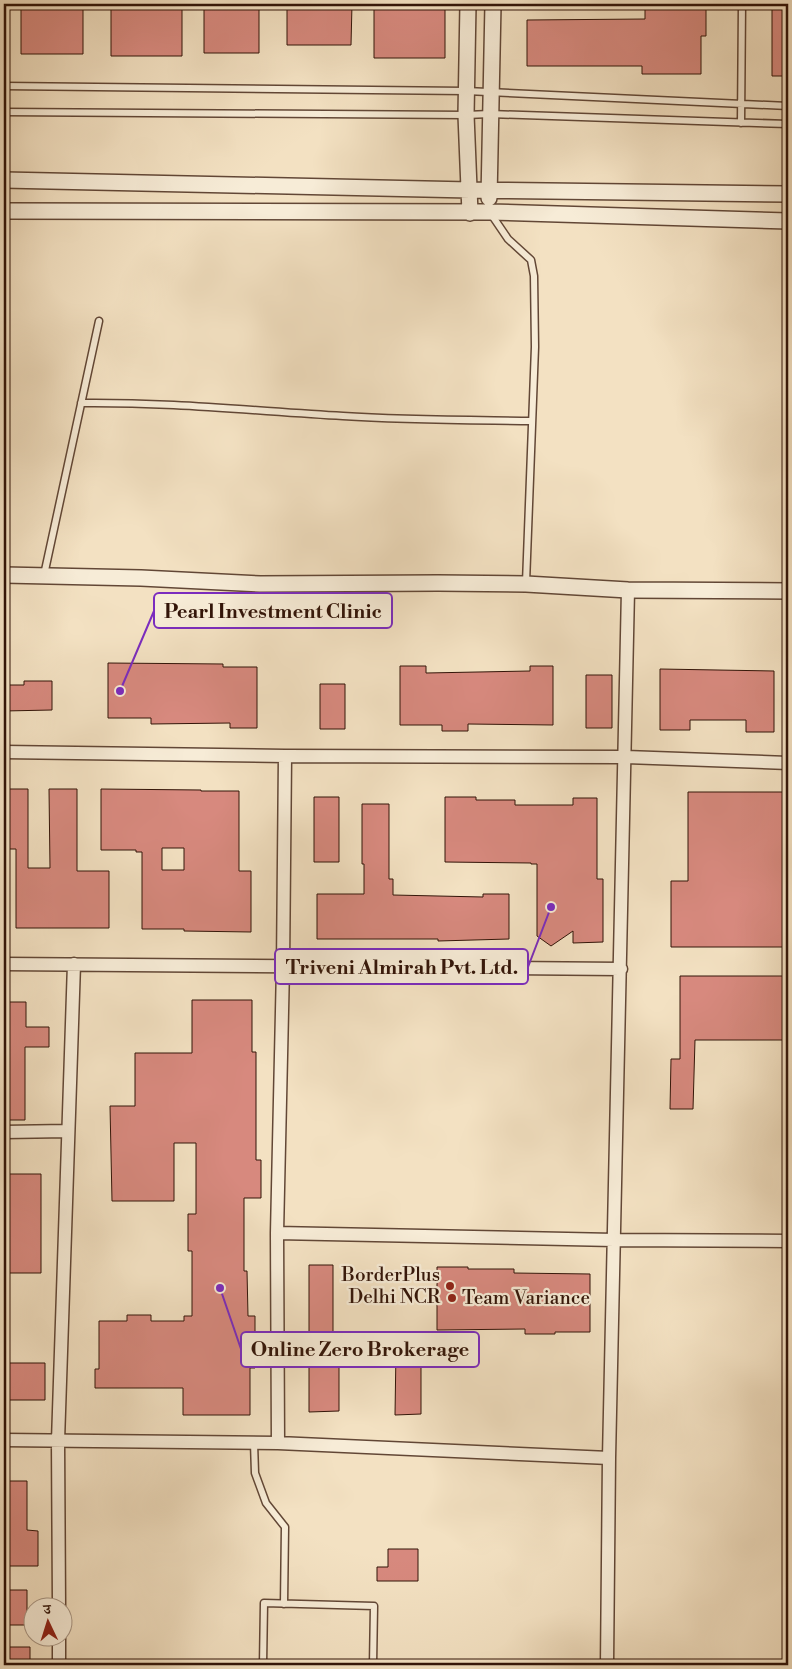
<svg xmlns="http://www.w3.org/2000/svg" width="792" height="1669" font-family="'Libre Bodoni','Noto Serif Devanagari',serif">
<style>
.building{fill:#d7897e;stroke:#321408;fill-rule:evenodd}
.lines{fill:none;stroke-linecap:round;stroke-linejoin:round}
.service-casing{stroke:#624736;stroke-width:9}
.minor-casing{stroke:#624736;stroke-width:15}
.tertiary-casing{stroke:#624736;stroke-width:18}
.service{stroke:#f7ecd7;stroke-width:6}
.minor{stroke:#f7ecd7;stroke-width:12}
.tertiary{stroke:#f7ecd7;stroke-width:15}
.poi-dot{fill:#8f2418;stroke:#f7ecd7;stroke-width:2}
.labels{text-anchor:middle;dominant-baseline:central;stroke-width:4.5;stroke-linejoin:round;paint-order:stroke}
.poi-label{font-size:19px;fill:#321408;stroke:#f7ecd7;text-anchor:end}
.leader{fill:none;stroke:#7b2cbf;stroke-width:2}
.callout-dot{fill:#7b2cbf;stroke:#f7ecd7;stroke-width:2}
.callout{fill:#f7ecd7;stroke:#7b2cbf;stroke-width:2}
.callout-label{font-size:20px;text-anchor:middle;font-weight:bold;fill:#321408}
</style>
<rect width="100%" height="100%" fill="#f3e1c2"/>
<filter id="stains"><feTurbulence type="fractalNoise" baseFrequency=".004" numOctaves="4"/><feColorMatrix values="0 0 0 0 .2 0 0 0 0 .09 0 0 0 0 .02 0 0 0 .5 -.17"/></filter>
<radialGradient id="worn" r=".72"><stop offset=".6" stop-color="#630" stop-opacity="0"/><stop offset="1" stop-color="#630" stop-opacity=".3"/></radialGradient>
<!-- building -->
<path class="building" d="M21,4H83V54H21Z
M111,4H182V56H111Z
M204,4H259V53H204Z
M287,4H352L351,45H287Z
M374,4H445V58H374Z
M772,4H788V76H772Z
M645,8H706V36H701V74H642V66H527V20L645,19Z
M108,663L223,664V667H257V728H230V723L151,724V718H108Z
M400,666H426V673L530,671V666H553V725L468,724V731H442V725H400Z
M660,669L774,671V732H746V720H690V730H660Z
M586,675H612V728H586Z
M24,681H52V710L4,711V685H24Z
M320,684H345V729H320Z
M4,789H28V868H50L49,789H77V871H109V928H16V849H4Z
M101,789L201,790V791H239V871H251V932L184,931V929H142V852H136V850H101ZM162,848H184V870H162Z
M688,792H788V947H671V881H688Z
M314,797H339V862H314Z
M445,797H476V800H515V805H573V798H597V879H603V942L573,943V931L551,946L537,936V864H531V863L445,862Z
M362,804H389V879H393V895L483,897V894H509V939L438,941V939H317V894H364V864H362Z
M680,976H788V1040H695L693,1109H670L671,1059H680Z
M192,1000H252V1052H256V1160H261V1198H244V1271H247L248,1316H255V1368H250V1415H183V1388H95V1369H99V1321H127V1315H151V1321H184V1316H192V1251H188V1214H196V1143H174V1201H112L110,1106H135V1053H192Z
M4,1002H26V1027H49V1047H25V1120H9V1047H4Z
M4,1174H41V1273H4Z
M309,1265H333V1346H339V1411L309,1412Z
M437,1267H468V1269H514V1273L590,1274V1332H555V1334H525V1329L437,1330Z
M396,1350H421V1414L395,1415Z
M4,1363H45V1400H4Z
M4,1481H27V1530L38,1531V1566H4Z
M388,1549H418V1581H377V1567H388Z
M4,1590H27V1625H4Z
M4,1647H30V1665H4Z"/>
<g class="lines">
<!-- service casing -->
<g class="service-casing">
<path id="service" d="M4,86L466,91L788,106
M4,112L466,115L490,114L788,124
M741,123L742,4
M491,214L508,239L531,260L534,276L535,347L526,583
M81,403C168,402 255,411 343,416C406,420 469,420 532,421
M44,575L99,321
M254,1443L255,1473L266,1503L285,1527L284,1604
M263,1665L264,1603L374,1606L373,1665"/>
</g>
<!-- minor casing -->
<g class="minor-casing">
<path id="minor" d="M4,752L285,756L626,757L788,763
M4,964L621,969
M4,1132L67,1131
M277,1233L614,1240L788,1241
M4,1440L278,1443L609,1458
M278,1443L277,1233L283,967L285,756
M59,1606L58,1441L74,964
M59,1636V1665
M607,1665L609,1458L628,590"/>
</g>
<!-- tertiary casing -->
<g class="tertiary-casing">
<path id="tertiary" d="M468,4L466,115L470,213
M4,180L470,190L788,194
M489,198L493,4
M4,211L490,212L788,221
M4,575L141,578L260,584L438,583L526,584L628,590L788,591"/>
</g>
<!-- service -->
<use href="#service" class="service"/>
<!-- minor -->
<use href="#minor" class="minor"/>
<!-- tertiary -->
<use href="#tertiary" class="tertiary"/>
</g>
<!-- markers -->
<g class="poi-dot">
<circle cx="450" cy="1286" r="5"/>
<circle cx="452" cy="1298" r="5"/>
</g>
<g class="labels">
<!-- poi labels -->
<g class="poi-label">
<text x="440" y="1275">BorderPlus<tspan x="440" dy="22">Delhi NCR</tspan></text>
<text x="462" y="1298" text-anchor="start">Team Variance</text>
</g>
</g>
<!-- callouts -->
<path class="leader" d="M120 691L154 611M551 907L528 967M220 1288L241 1349"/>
<g class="callout-dot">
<circle cx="120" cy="691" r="5"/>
<circle cx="551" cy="907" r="5"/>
<circle cx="220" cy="1288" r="5"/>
</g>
<g class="callout">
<rect x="154" y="593" width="238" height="35" rx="5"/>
<rect x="275" y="949" width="253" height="35" rx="5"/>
<rect x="241" y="1332" width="238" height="35" rx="5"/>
</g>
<g class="callout-label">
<text x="273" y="618">Pearl Investment Clinic</text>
<text x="402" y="974">Triveni Almirah Pvt. Ltd.</text>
<text x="360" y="1356">Online Zero Brokerage</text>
</g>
<!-- margin -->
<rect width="792" height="1669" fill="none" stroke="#f3e1c2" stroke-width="20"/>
<rect x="5" y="5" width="782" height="1659" fill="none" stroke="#321408" stroke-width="2.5"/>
<rect x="10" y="10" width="772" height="1649" fill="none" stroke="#321408"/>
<!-- north arrow -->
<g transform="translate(48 1622) rotate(356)"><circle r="24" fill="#f7ecd7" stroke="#a89684"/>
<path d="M0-4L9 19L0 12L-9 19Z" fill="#8f2418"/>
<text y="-8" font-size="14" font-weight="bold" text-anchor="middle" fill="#321408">उ</text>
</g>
<rect width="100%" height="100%" filter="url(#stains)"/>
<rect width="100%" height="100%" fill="url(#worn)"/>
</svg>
